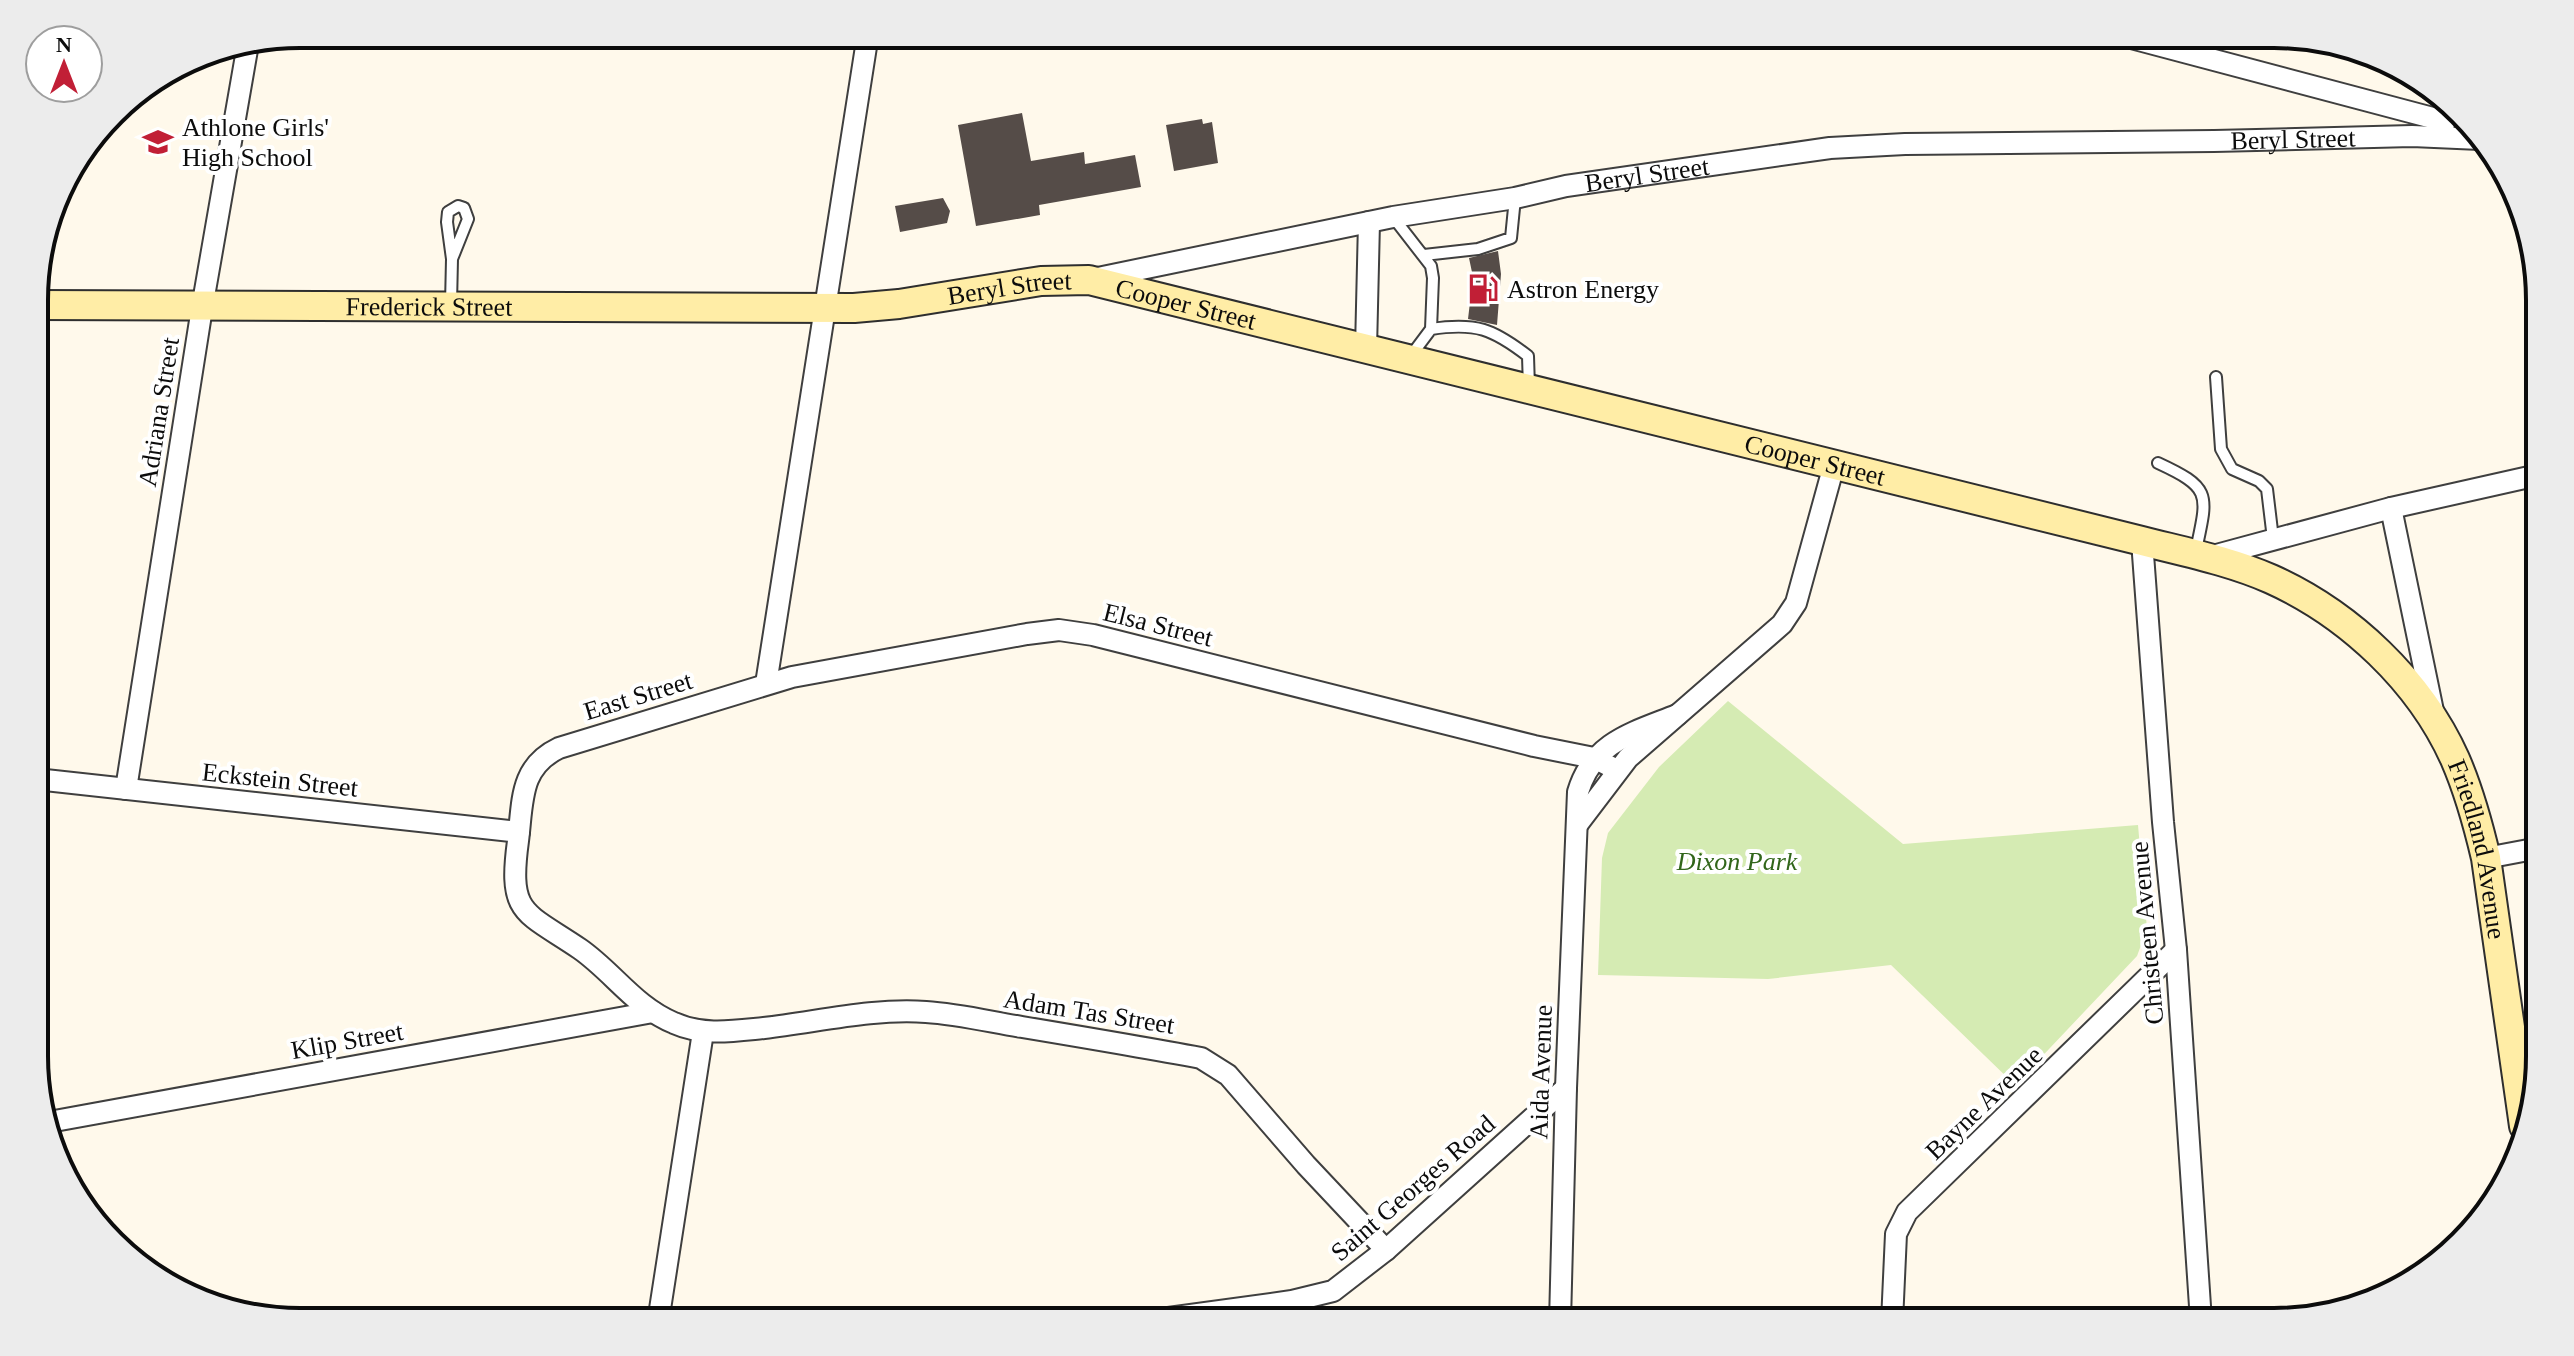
<svg xmlns="http://www.w3.org/2000/svg" width="2574" height="1356" font-family="'Times New Roman',serif">
<style>
.green{fill:#d5ebb3}
.building{fill:#554c48}
.lines{fill:none;stroke-linecap:round;stroke-linejoin:round}
.lane-casing{stroke:#3f3f3f;stroke-width:14}
.street-casing{stroke:#3f3f3f;stroke-width:24}
.secondary-casing{stroke:#2e2e2e;stroke-width:32}
.lane{stroke:#fff;stroke-width:10}
.street{stroke:#fff;stroke-width:20}
.secondary{stroke:#ffeda6;stroke-width:28}
.labels{text-anchor:middle;dominant-baseline:central;stroke-width:8;stroke-linejoin:round;paint-order:stroke}
.poi-label{font-size:26px;fill:#0c0c0c;stroke:#fff;text-anchor:start}
.street-label{font-size:26px;fill:#0c0c0c;stroke:#fff}
.park-label{font-size:26px;font-style:italic;fill:#31661a;stroke:#fff}
.rim{fill:none;stroke:#0c0c0c;stroke-width:4}
</style>
<rect width="100%" height="100%" fill="#fff9eb"/>
<!-- green -->
<path class="green" d="M1728,701L1903,844L2138,825L2147,929L2137,956L2015,1085L1891,965L1768,979L1598,975L1602,858L1608,833L1659,767Z"/>
<!-- building -->
<path class="building" d="M1022,113L1031,161L1084,152L1085,164L1135,155L1141,187L1039,205L1040,215L976,226L958,125Z
M1202,119L1203,124L1212,122L1218,163L1174,171L1166,125Z
M943,198L950,211L947,223L900,232L895,206Z
M1498,251L1501,274L1497,325L1468,319L1473,277L1469,258Z"/>
<g class="lines">
<!-- lane casing -->
<g class="lane-casing">
<path id="lane" d="M1393,217L1431,266L1433,278L1431,329
M1424,255L1478,249L1511,238L1515,198
M451,304L452,259L447,222L448,212L458,206L464,208L468,219L452,259
M1410,357L1431,329C1476,322 1493,329 1528,356L1529,388
M2216,377L2221,449L2232,469L2259,481L2267,489L2273,539
M2158,463C2212,488 2208,494 2196,550"/>
</g>
<!-- street casing -->
<g class="street-casing">
<g id="street">
<path d="M2116,34L2444,121L2443,135"/>
<path id="s1" d="M1093,279L1393,217L1515,198L1566,186L1830,148L1905,144L2214,141L2412,136L2480,139"/>
<path d="M1366,349L1369,222"/>
<path d="M2391,508L2433,711"/>
<path d="M2142,541L2163,822L2176,950L2201,1321"/>
<path d="M2209,557L2391,508L2538,475"/>
<path d="M766,684L868,34"/>
<path d="M36,779L519,832"/>
<path d="M126,789L202,308L248,44"/>
<path d="M1577,825L1628,758L1782,624L1796,603L1834,465"/>
<path d="M2486,858L2539,848"/>
<path d="M49,1122L653,1012"/>
<path d="M1386,1250L1306,1165L1228,1075L1201,1058C1142,1047 1082,1037 1022,1027C991,1022 958,1014 926,1012C873,1008 817,1022 764,1028C733,1031 703,1036 674,1023C635,1007 613,972 580,949C524,911 508,915 518,841C523,802 519,767 559,748L792,677L1027,634L1059,630L1093,635L1534,746L1594,758L1617,770"/>
<path d="M658,1322L703,1032"/>
<path d="M1139,1322L1292,1301L1333,1291L1386,1250L1566,1088"/>
<path d="M1560,1322L1566,1088L1578,792C1593,742 1632,733 1677,715"/>
<path d="M1892,1322L1896,1234L1907,1212L2176,950"/>
</g>
</g>
<!-- secondary casing -->
<g class="secondary-casing">
<g id="secondary">
<path id="s2" d="M35,305L854,308L899,304L1041,281L1089,280L2142,541C2185,552 2230,561 2271,579C2349,614 2420,681 2455,759C2469,791 2478,824 2486,858L2524,1126"/>
</g>
</g>
<!-- lane -->
<use href="#lane" class="lane"/>
<!-- street -->
<use href="#street" class="street"/>
<!-- secondary -->
<use href="#secondary" class="secondary"/>
</g>
<!-- icons -->
<defs>
<g id="school-bare" transform="scale(2.4)"><path d="M0-5L7-2L0 1L-7-2ZM-4 1L0 2.5L4 1V4Q0 6-4 4Z" fill="#c11f36" stroke="#fff" stroke-width="2.5" paint-order="stroke"/></g>
<g id="fuel-bare" transform="scale(2.4)"><path d="M-5.5-6h7V0h2V4h1.3V-2.5L3-4.5l.8-.8L6-3V5H2.5V1h-1V6h-7ZM-4.2-4.7v3.2H.2V-4.7Z" fill="#c11f36" stroke="#fff" stroke-width="2.5" paint-order="stroke"/></g>
</defs>
<g fill-rule="evenodd">
<use href="#school-bare" x="158" y="142"/>
<use href="#fuel-bare" x="1483" y="289"/>
</g>
<g class="labels">
<!-- poi labels -->
<g class="poi-label">
<text x="182" y="127">Athlone Girls'<tspan x="182" dy="30">High School</tspan></text>
<text x="1507" y="289">Astron Energy</text>
</g>
<!-- street labels -->
<g class="street-label">
<text stroke="none"><textPath href="#s1" startOffset="1212">Beryl Street</textPath></text>
<text stroke="none"><textPath href="#s1" startOffset="564">Beryl Street</textPath></text>
<text stroke="none"><textPath href="#s2" startOffset="976">Beryl Street</textPath></text>
<text stroke="none"><textPath href="#s2" startOffset="1156">Cooper Street</textPath></text>
<text stroke="none"><textPath href="#s2" startOffset="394">Frederick Street</textPath></text>
<text transform="translate(159 412) rotate(-81)">Adriana Street</text>
<text stroke="none"><textPath href="#s2" startOffset="1804">Cooper Street</textPath></text>
<text transform="translate(1158 625) rotate(14)">Elsa Street</text>
<text transform="translate(638 696) rotate(-17)">East Street</text>
<text transform="translate(280 780) rotate(6)">Eckstein Street</text>
<text stroke="none"><textPath href="#s2" startOffset="2632">Friedland Avenue</textPath></text>
<text transform="translate(2147 933) rotate(-95)">Christeen Avenue</text>
<text transform="translate(1089 1012) rotate(9)">Adam Tas Street</text>
<text transform="translate(347 1041) rotate(-10)">Klip Street</text>
<text transform="translate(1541 1072) rotate(-88)">Aida Avenue</text>
<text transform="translate(1984 1103) rotate(-44)">Bayne Avenue</text>
<text transform="translate(1413 1188) rotate(-41)">Saint Georges Road</text>
</g>
<!-- park labels -->
<g class="park-label">
<text x="1737" y="861">Dixon Park</text>
</g>
</g>
<!-- crop -->
<path d="M0 0H2574V1356H0ZM300 48H2274A252 252 0 0 1 2526 300V1056A252 252 0 0 1 2274 1308H300A252 252 0 0 1 48 1056V300A252 252 0 0 1 300 48Z" fill="#ececec" fill-rule="evenodd"/>
<path class="rim" d="M300 48H2274A252 252 0 0 1 2526 300V1056A252 252 0 0 1 2274 1308H300A252 252 0 0 1 48 1056V300A252 252 0 0 1 300 48Z"/>
<!-- north arrow -->
<g transform="translate(64 64)"><circle r="38" fill="#ffffff" stroke="#9e9e9e" stroke-width="2"/>
<path d="M0-6L14 30L0 20L-14 30Z" fill="#c11f36"/>
<text y="-12" font-size="22" font-weight="bold" text-anchor="middle" fill="#0c0c0c">N</text>
</g>
</svg>
